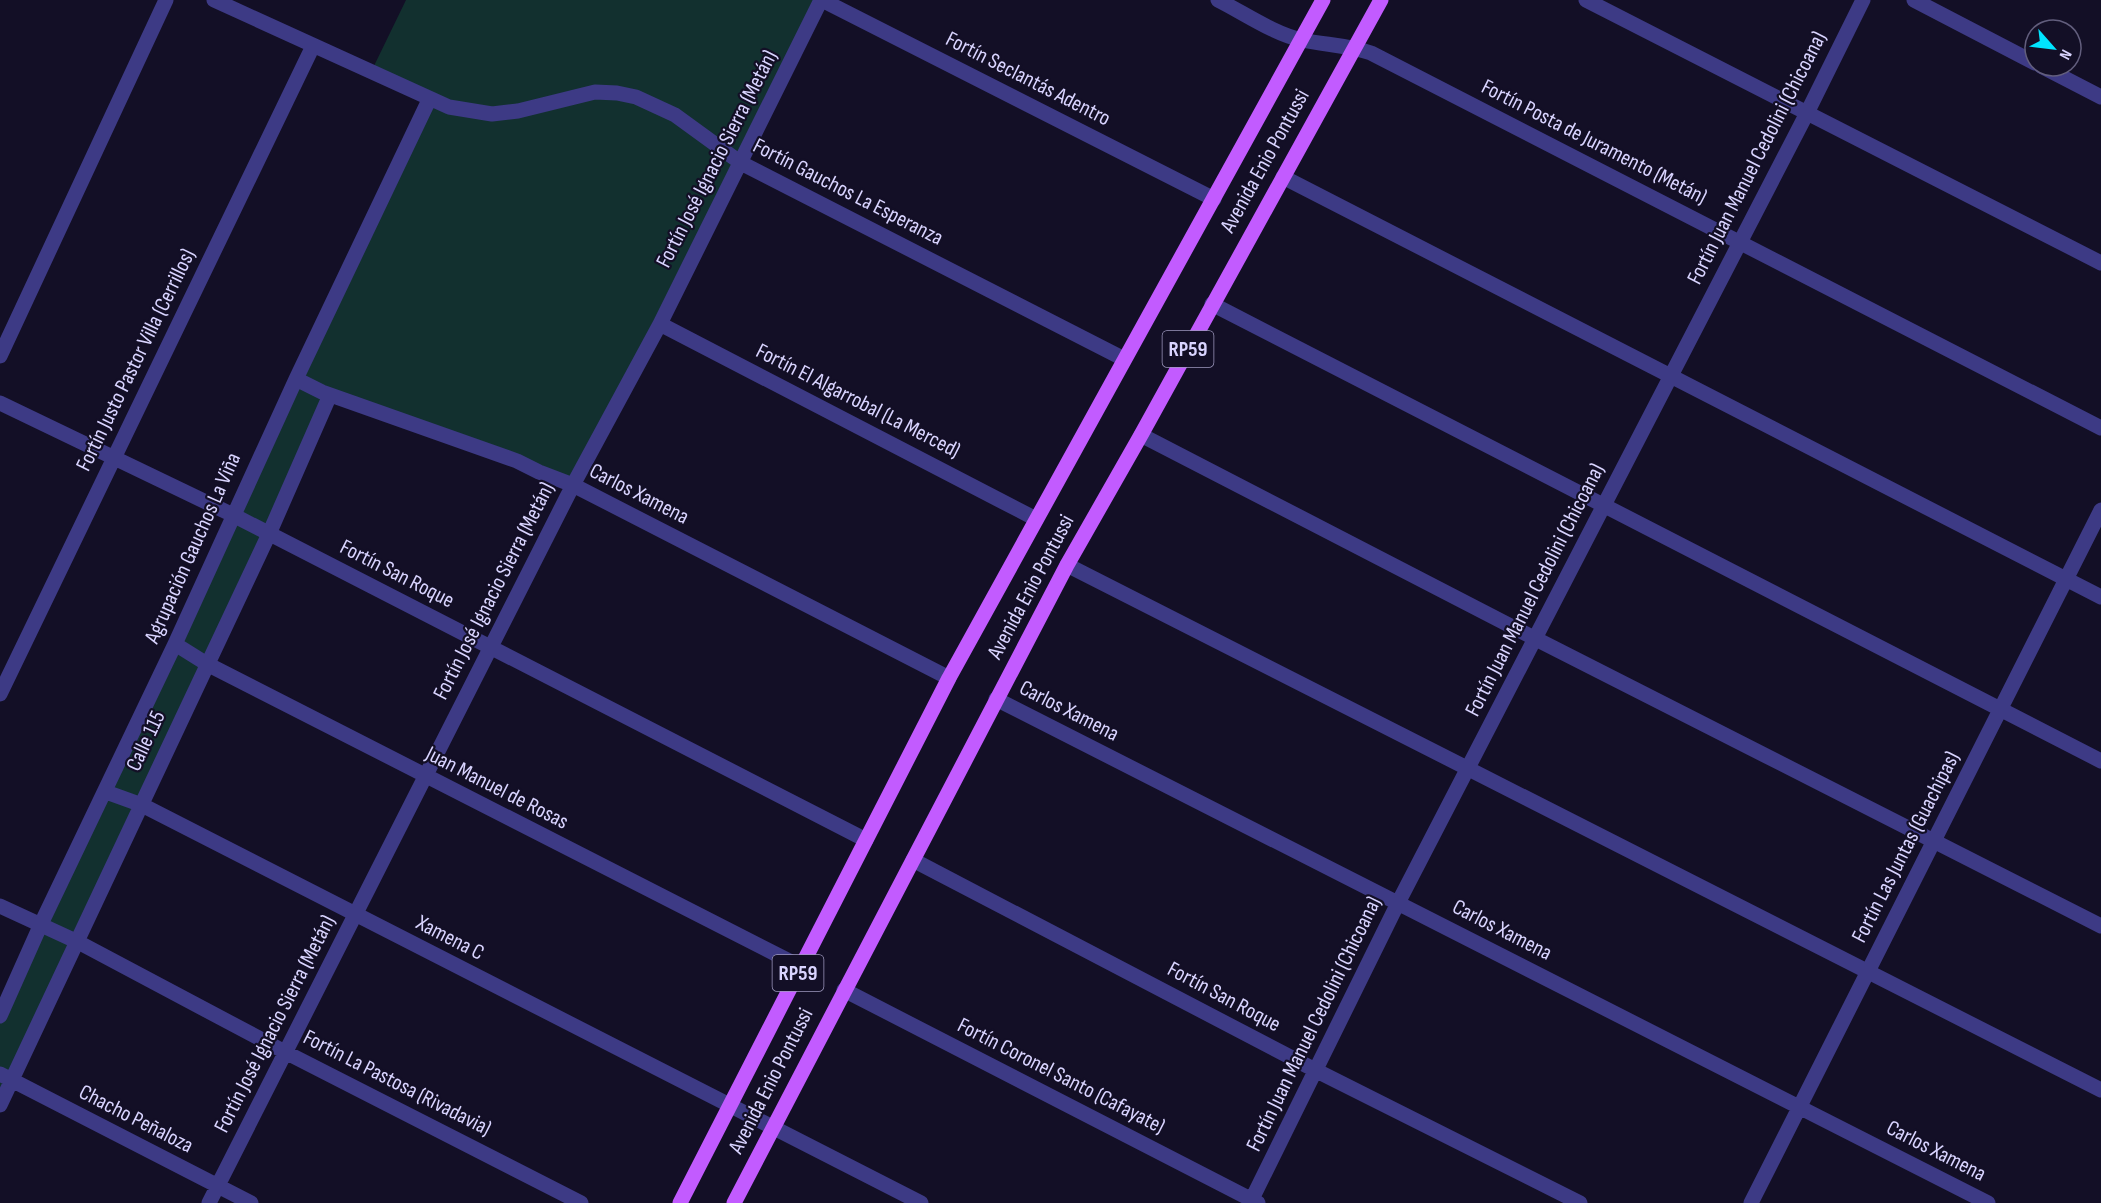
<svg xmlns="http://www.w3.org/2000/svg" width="2101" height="1203" font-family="'Sofia Sans Condensed',sans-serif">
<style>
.green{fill:#12302f}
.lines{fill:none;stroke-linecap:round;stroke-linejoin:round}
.minor{stroke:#3d3a85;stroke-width:15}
.primary{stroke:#c25bff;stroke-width:15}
.labels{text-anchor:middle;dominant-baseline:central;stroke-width:4.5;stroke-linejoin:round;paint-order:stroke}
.shield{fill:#130f26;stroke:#9e99be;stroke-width:1.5}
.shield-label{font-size:21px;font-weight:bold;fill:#d9d4ff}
.street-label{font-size:22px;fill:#d9d4ff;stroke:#130f26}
</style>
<rect width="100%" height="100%" fill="#130f26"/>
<!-- green -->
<path class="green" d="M406,0H819L571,482L334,390L0,1101V1022L429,97L372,70Z"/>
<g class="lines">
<!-- minor -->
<path class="minor" d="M214,0L449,107L492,114L518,111L595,92L617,93L636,97L675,115L741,163L1124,359
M822,0L1214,199
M1218,0C1244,13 1274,34 1302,40C1325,45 1348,45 1371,53L2101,428
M1586,0L2101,263
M1914,0L2035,63
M2041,66L2101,97
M1283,177L2101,597
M1212,304L2101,761
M660,324L1036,519
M0,356L166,0
M296,379L322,392L517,461L539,472L573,485L949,678
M0,403L233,515L866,840
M1141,435L1534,638L2101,926
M1067,565L2101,1090
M175,644L207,664L801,967
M0,694L313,46
M996,699L1988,1203
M106,792L142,805L921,1203
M913,860L1317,1071L1580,1203
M0,906L78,942L285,1052L581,1203
M844,990L1258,1203
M0,1016L41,924L175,644L296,379L429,100
M0,1074L251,1203
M0,1105L269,534L330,395
M209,1203L573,485L660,324L821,0
M1250,1203L1398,903L1807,113L1863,0
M1751,1203L2101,510"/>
<!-- primary -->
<path class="primary" d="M680,1203L949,678L1323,0
M734,1203L1067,565L1141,435L1381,0"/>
</g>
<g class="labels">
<!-- shield labels -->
<g class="shield">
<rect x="1162.5" y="331" width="51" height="36" rx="4.5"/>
<rect x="772.5" y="955" width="51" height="36" rx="4.5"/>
</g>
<g class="shield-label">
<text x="1188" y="349">RP59</text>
<text x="798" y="973">RP59</text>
</g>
<!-- street labels -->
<g class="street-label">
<text transform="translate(1028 79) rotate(27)">Fortín Seclantás Adentro</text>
<text transform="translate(1594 142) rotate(27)">Fortín Posta de Juramento (Metán)</text>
<text transform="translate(1757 158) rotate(-63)">Fortín Juan Manuel Cedolini (Chicoana)</text>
<text transform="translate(717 159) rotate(-63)">Fortín José Ignacio Sierra (Metán)</text>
<text transform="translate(1265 161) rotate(-61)">Avenida Enio Pontussi</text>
<text transform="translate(848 192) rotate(27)">Fortín Gauchos La Esperanza</text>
<text transform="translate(136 360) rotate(-64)">Fortín Justo Pastor Villa (Cerrillos)</text>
<text transform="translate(858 401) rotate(27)">Fortín El Algarrobal (La Merced)</text>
<text transform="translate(639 494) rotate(27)">Carlos Xamena</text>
<text transform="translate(193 548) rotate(-66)">Agrupación Gauchos La Viña</text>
<text transform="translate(397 574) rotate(27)">Fortín San Roque</text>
<text transform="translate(1031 587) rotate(-62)">Avenida Enio Pontussi</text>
<text transform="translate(1535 590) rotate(-63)">Fortín Juan Manuel Cedolini (Chicoana)</text>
<text transform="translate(494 591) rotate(-63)">Fortín José Ignacio Sierra (Metán)</text>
<text transform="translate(1069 711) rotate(27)">Carlos Xamena</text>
<text transform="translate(146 741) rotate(-65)">Calle 115</text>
<text transform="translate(497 788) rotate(27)">Juan Manuel de Rosas</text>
<text transform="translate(1906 847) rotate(-63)">Fortín Las Juntas (Guachipas)</text>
<text transform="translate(1502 930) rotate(27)">Carlos Xamena</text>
<text transform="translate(450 938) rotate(27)">Xamena C</text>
<text transform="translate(1224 997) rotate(28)">Fortín San Roque</text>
<text transform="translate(275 1024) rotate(-63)">Fortín José Ignacio Sierra (Metán)</text>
<text transform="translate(1314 1024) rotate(-64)">Fortín Juan Manuel Cedolini (Chicoana)</text>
<text transform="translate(1061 1076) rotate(27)">Fortín Coronel Santo (Cafayate)</text>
<text transform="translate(771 1081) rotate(-63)">Avenida Enio Pontussi</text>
<text transform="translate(397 1083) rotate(27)">Fortín La Pastosa (Rivadavia)</text>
<text transform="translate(136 1119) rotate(27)">Chacho Peñaloza</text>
<text transform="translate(1936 1151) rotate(27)">Carlos Xamena</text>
</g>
</g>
<!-- north arrow -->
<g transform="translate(2053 48) rotate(118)"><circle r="28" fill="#130f26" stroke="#625e7d" stroke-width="1.5"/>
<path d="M0-4.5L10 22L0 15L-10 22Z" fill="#00e5ff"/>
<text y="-9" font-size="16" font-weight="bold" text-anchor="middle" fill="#d9d4ff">N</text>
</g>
</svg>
